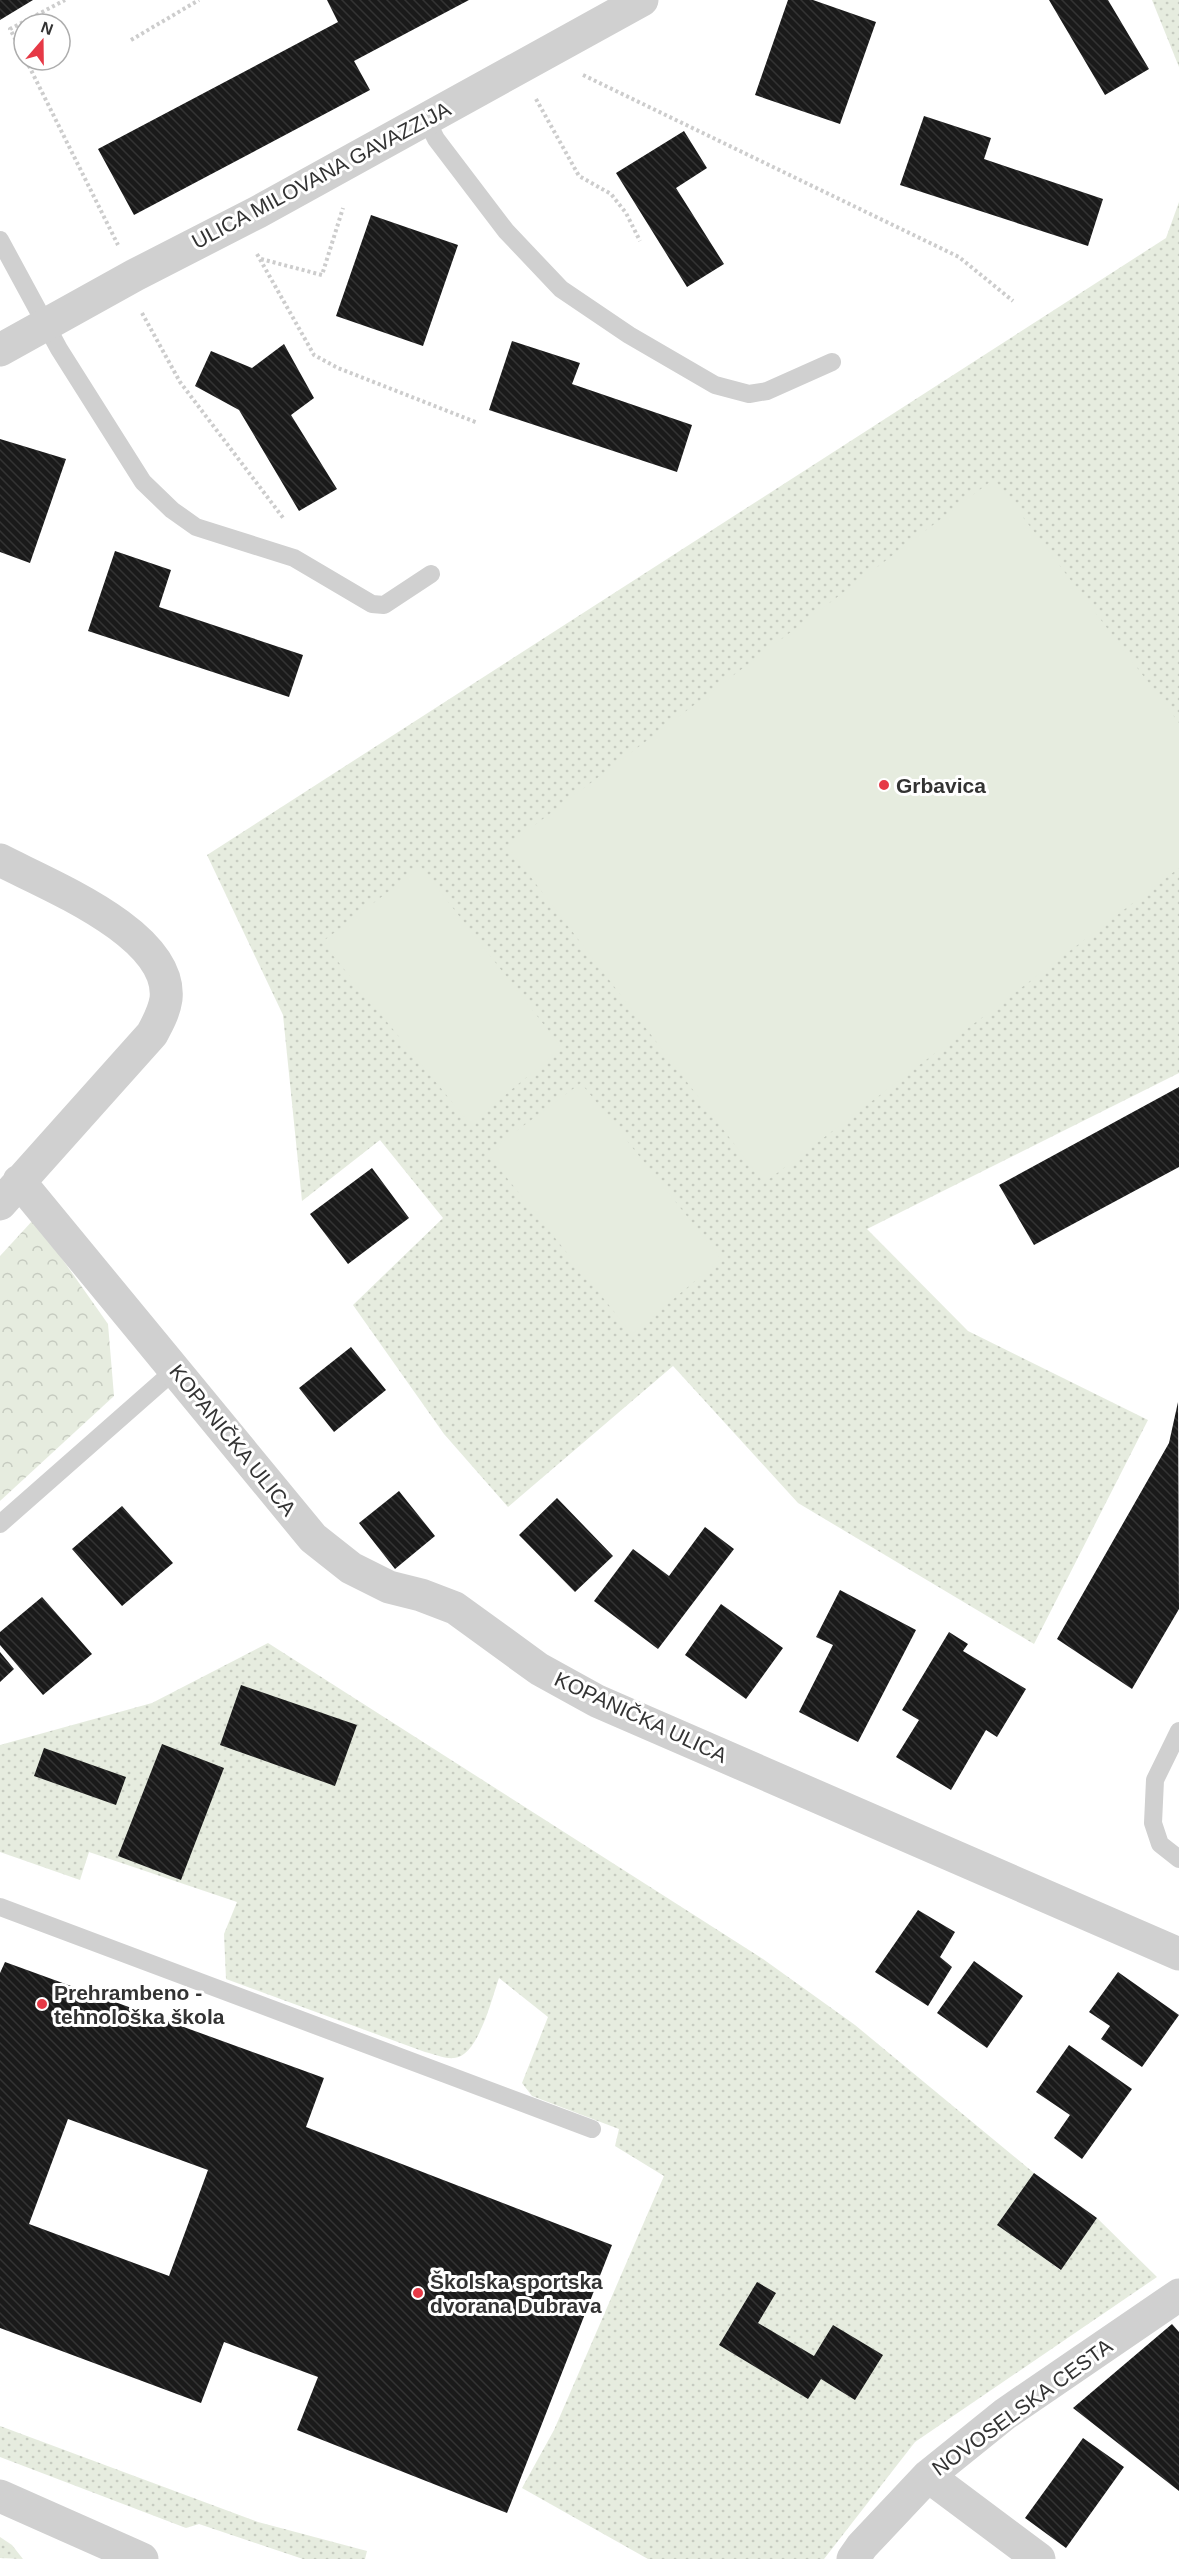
<svg xmlns="http://www.w3.org/2000/svg" width="1179" height="2559" font-family="Arial,sans-serif">
<style>
.green{fill:url(#green-dots)}
.forest{fill:url(#forest-crowns)}
.pitch{fill:#e6ecdf}
.building{fill:url(#building-back-hatch);fill-rule:evenodd}
.lines{fill:none;stroke-linecap:round;stroke-linejoin:round}
.path{stroke:#cdcdcd;stroke-width:4;stroke-dasharray:3 3;stroke-linecap:butt}
.service{stroke:#d0d0d0;stroke-width:18}
.minor{stroke:#d0d0d0;stroke-width:33}
.poi-dot{fill:#e63946;stroke:#fff;stroke-width:2}
.labels{text-anchor:middle;dominant-baseline:central;stroke-width:6;stroke-linejoin:round;paint-order:stroke}
.street-label{font-size:21px;fill:#333;stroke:#fff}
.poi-label{font-size:21px;font-weight:bold;fill:#333;stroke:#fff;text-anchor:start}
</style>
<defs>
<pattern id="green-dots" width="8" height="8" patternUnits="userSpaceOnUse" patternTransform="scale(1.5)"><rect width="8" height="8" fill="#e6ecdf"/><path d="M2 2h.1M6 6h.1" fill="none" stroke="#c6cbc0" stroke-width="1.8" stroke-linecap="round"/></pattern>
<pattern id="forest-crowns" width="20" height="18" patternUnits="userSpaceOnUse" patternTransform="scale(1.5)"><rect width="20" height="18" fill="#e6ecdf"/><path d="M2 6a3 3 0 1 1 6 0M12 15a3 3 0 1 1 6 0" fill="none" stroke="#c6cbc0"/></pattern>
<pattern id="building-back-hatch" width="6" height="6" patternUnits="userSpaceOnUse" patternTransform="scale(1.5)"><rect width="6" height="6" fill="#1a1a1a"/><path d="M-1 5l2 2M0 0l6 6M5-1l2 2" fill="none" stroke="#333"/></pattern>
</defs>
<rect width="100%" height="100%" fill="#fff"/>
<!-- green -->
<path class="green" d="M1152,0H1179V67Z
M1179,202V1073L867,1229L968,1331L1148,1420L1034,1644L798,1503L673,1366L508,1507L444,1434L353,1305L443,1218L380,1140L302,1201L283,1015L207,855L1166,238Z
M268,1643L763,1959L855,2025L1034,2173L1047,2260L1060,2270L1097,2218L1157,2277L915,2442L824,2559H648L522,2488L554,2430L664,2176L615,2146L619,2129L532,2096L522,2083L548,2017L499,1978C492,1998 478,2057 454,2058C445,2059 434,2054 425,2052L226,1979L224,1934L237,1902L89,1852L80,1880L0,1852V1745L152,1703Z
M0,2426L258,2522L367,2551L365,2559H303L199,2524L186,2528L0,2457Z
M0,2537L12,2545L23,2559L0,2558Z"/>
<!-- forest -->
<path class="forest" d="M34,1219L108,1324L114,1396L0,1501V1256Z"/>
<!-- pitch -->
<path class="pitch" d="M994,479L1179,723V868L764,1183L507,846Z
M421,867L562,1048L470,1124L322,942Z
M581,1083L721,1259L632,1334L487,1153Z"/>
<!-- building -->
<path class="building" d="M0,0H33L0,20Z
M327,0H469L354,61L370,90L134,215L98,149L338,22Z
M788,0H813L876,22L840,124L755,95Z
M1049,0H1108L1149,69L1105,95Z
M924,116L991,138L984,159L1103,199L1088,246L900,185Z
M684,131L707,168L676,188L724,264L687,287L616,173Z
M371,215L458,245L423,346L336,316Z
M512,341L580,363L572,384L692,425L677,472L489,410Z
M284,344L314,398L291,415L337,489L299,511L239,410L195,386L211,351L252,368Z
M0,439L66,459L30,563L0,552Z
M115,551L171,570L159,607L303,655L289,697L88,631Z
M1179,1087V1167L1034,1245L999,1185Z
M372,1168L409,1218L348,1264L310,1214Z
M351,1347L386,1390L334,1432L299,1388Z
M1178,1402L1179,1609L1132,1689L1057,1639L1169,1443Z
M399,1491L435,1536L395,1569L359,1523Z
M557,1498L613,1556L575,1592L519,1535Z
M122,1506L173,1563L122,1606L72,1549Z
M705,1527L734,1549L658,1649L594,1601L633,1549L669,1576Z
M840,1590L916,1630L858,1742L799,1712L833,1645L816,1637Z
M42,1597L92,1654L43,1695L0,1645V1632Z
M721,1604L783,1648L746,1699L685,1655Z
M949,1632L968,1644L963,1651L1026,1689L997,1737L986,1730L951,1790L896,1757L919,1720L902,1710Z
M0,1652L14,1669L0,1682Z
M241,1685L357,1725L335,1786L220,1745Z
M162,1744L224,1768L181,1880L118,1856Z
M44,1748L126,1777L116,1805L34,1776Z
M918,1910L955,1932L940,1957L952,1967L928,2006L875,1972Z
M974,1961L1023,1996L987,2048L937,2013Z
M5,1962L324,2078L306,2127L612,2245L507,2513L297,2430L318,2377L224,2342L201,2403L0,2328V1973ZM68,2119L208,2170L169,2276L29,2224Z
M1118,1972L1179,2015L1142,2067L1101,2039L1110,2026L1089,2012Z
M1069,2045L1132,2089L1082,2159L1054,2138L1070,2115L1036,2092Z
M1034,2173L1097,2218L1061,2270L997,2225Z
M757,2282L776,2293L758,2323L814,2356L833,2325L883,2355L855,2400L821,2379L808,2399L719,2345Z
M1172,2324L1179,2332V2491L1073,2408Z
M1083,2438L1124,2467L1066,2548L1025,2518Z"/>
<g class="lines">
<!-- path -->
<path class="path" d="M131,40L199,0
M24,56L10,29L65,0
M26,60L118,245
M583,75L959,257L1013,301
M536,99L579,176L611,194L626,213L640,241
M257,254L314,355L338,368L478,423
M261,259L322,275L343,208
M142,313L180,382L284,519"/>
<!-- service -->
<path class="service" d="M426,119L436,139L506,231L561,289L629,335L715,385L749,394L767,391L832,362
M0,240L59,349L143,482L172,510L196,527L294,558L372,604L384,605L431,574
M0,1524L175,1370
M1179,1731L1155,1780L1153,1823L1160,1844L1179,1859
M0,1907L592,2129"/>
<!-- minor -->
<path class="minor" d="M0,350L135,275L258,212L642,0
M0,860C48,885 173,934 166,999C164,1012 158,1023 152,1034L0,1204
M19,1181L313,1538L351,1568L389,1587L421,1595L455,1608L539,1669L597,1701L1179,1954
M928,2476L1039,2559
M0,2496L142,2559
M853,2559L862,2546L928,2476L1005,2414L1179,2295"/>
</g>
<!-- markers -->
<g class="poi-dot">
<circle cx="884" cy="785" r="6"/>
<circle cx="42" cy="2004" r="6"/>
<circle cx="418" cy="2293" r="6"/>
</g>
<g class="labels">
<!-- street labels -->
<g class="street-label">
<text transform="translate(321 175) rotate(-28)">ULICA MILOVANA GAVAZZIJA</text>
<text transform="translate(233 1440) rotate(51)">KOPANIČKA ULICA</text>
<text transform="translate(641 1717) rotate(25)">KOPANIČKA ULICA</text>
<text transform="translate(1022 2407) rotate(-36)">NOVOSELSKA CESTA</text>
</g>
<!-- poi labels -->
<g class="poi-label">
<text x="896" y="785">Grbavica</text>
<text x="54" y="1992">Prehrambeno -<tspan x="54" dy="24">tehnološka škola</tspan></text>
<text x="430" y="2281">Školska sportska<tspan x="430" dy="24">dvorana Dubrava</tspan></text>
</g>
</g>
<!-- north arrow -->
<g transform="translate(42 42) rotate(20)"><circle r="28" fill="#ffffff" stroke="#adadad" stroke-width="1.5"/>
<path d="M0-4.5L10 22L0 15L-10 22Z" fill="#e63946"/>
<text y="-9" font-size="16" font-weight="bold" text-anchor="middle" fill="#333333">N</text>
</g>
</svg>
